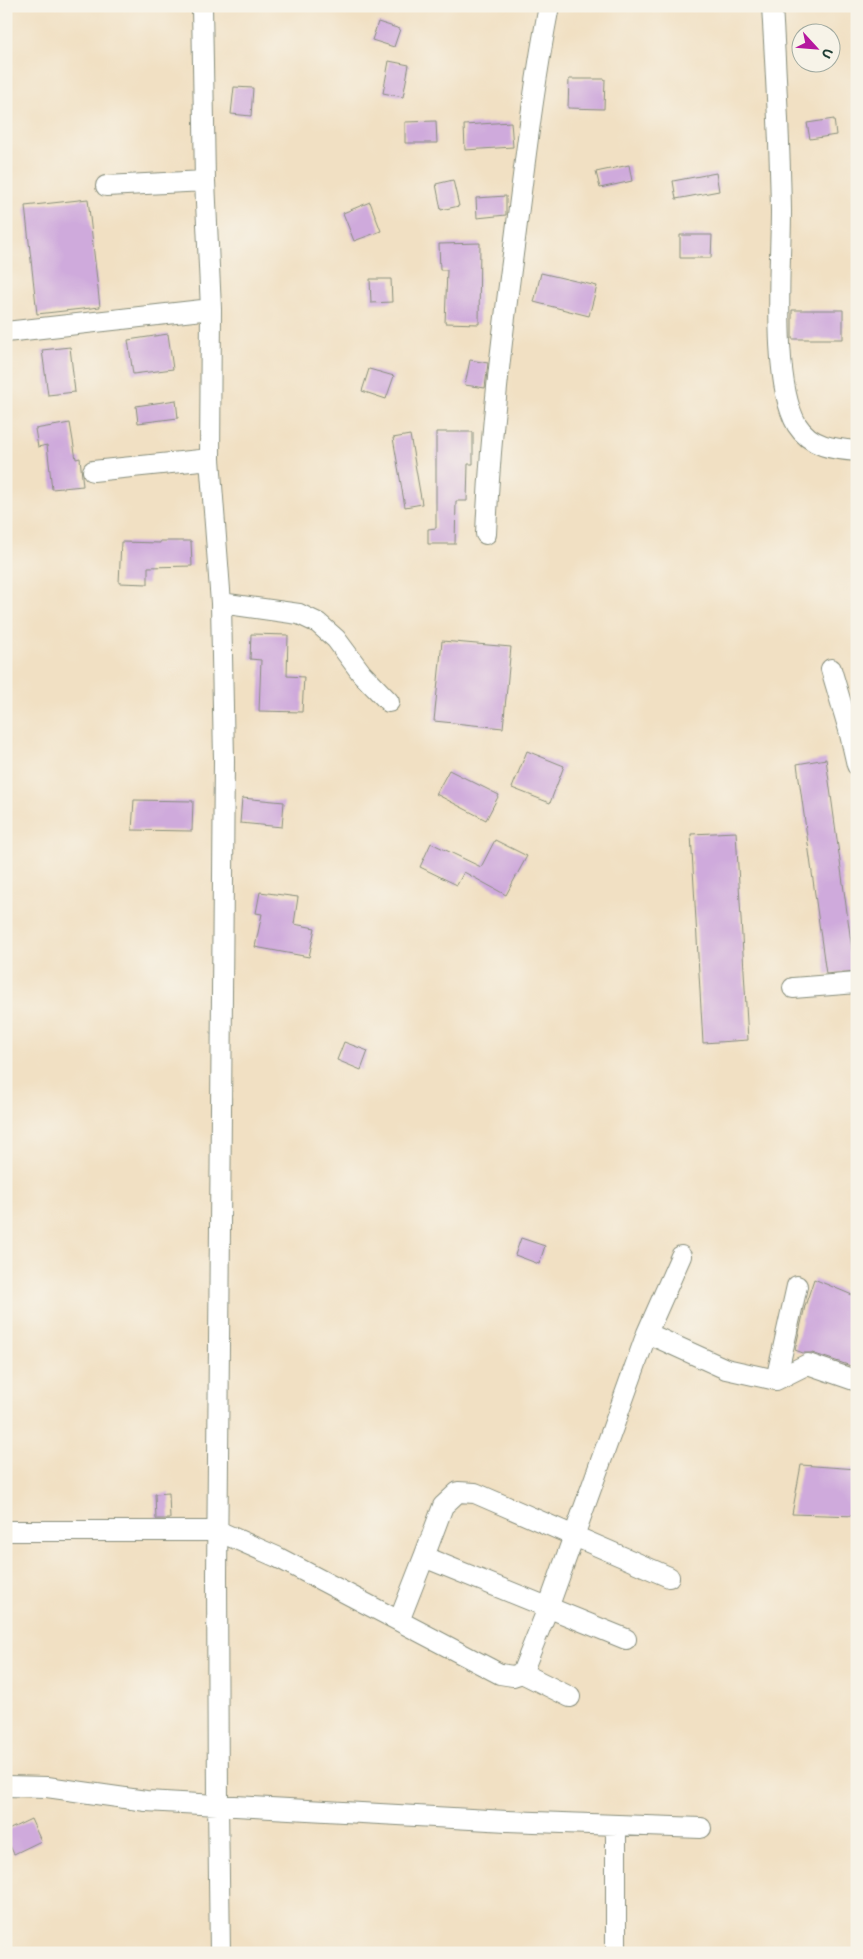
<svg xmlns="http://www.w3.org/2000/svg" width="863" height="1959" font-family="Itim,sans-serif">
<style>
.building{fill:#cfaadc}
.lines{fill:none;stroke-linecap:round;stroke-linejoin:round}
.minor-casing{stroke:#888e7c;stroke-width:22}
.minor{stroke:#fff;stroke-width:20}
</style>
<rect width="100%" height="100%" fill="#f7f3e8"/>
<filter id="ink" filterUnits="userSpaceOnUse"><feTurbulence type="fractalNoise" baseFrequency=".02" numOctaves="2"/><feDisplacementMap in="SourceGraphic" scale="10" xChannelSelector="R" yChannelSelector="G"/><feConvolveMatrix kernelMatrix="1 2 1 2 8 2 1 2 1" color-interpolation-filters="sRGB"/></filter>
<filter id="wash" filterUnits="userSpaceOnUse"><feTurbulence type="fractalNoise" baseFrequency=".0096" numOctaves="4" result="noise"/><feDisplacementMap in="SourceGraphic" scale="20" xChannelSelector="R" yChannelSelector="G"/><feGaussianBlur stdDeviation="1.12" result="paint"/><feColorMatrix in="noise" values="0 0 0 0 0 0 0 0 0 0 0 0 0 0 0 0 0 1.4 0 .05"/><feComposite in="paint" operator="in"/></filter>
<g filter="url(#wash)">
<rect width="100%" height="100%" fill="#f1e0c3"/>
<g id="blocks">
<!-- building -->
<path class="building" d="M378,22L400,29L394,47L372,40Z
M389,61L409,65L403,97L383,93Z
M569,79H605L604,109L568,108Z
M234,87L253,88L251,116L231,114Z
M834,119L836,135L810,139L807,123Z
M436,121L437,143H405V122Z
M511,122L513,147L465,150L464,125Z
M629,165L632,181L600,188L596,172Z
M716,173L719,191L676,199L673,181Z
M453,180L459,206L441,210L436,184Z
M506,196V215L477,218L476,198Z
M88,199L100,307L37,314L25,206Z
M370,202L381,231L354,241L343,213Z
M680,235H712L711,258H680Z
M480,243L479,324L445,323L447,270H440L439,244Z
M541,273L597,286L589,316L534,302Z
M370,279H391L392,302L371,303Z
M792,310H843V339H792Z
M168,334L173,369L133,374L128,340Z
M70,347L75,392L48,395L42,350Z
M470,360L488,363L485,388L465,385Z
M369,369L394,376L386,399L362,391Z
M176,400L178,418L138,423L136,406Z
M70,423L76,459L80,458L83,486L52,489L47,445L38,447L35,429Z
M436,432H473V464H468L467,501H456L455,544H428V529L436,528Z
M410,435L422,504L405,507L393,438Z
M160,541H191L192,566L148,567V584L119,583L121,542L160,543Z
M251,634L288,635L287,676L304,677L302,712L259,711L261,660L250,659Z
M442,641L511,647L503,728L434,721Z
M527,751L564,766L550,803L512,788Z
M826,759L855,971L826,974L797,764Z
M449,770L499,795L486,820L436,794Z
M242,798L284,802L282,827L240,823Z
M134,800L193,801L192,831L132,830Z
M736,832L748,1040L703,1043L691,834Z
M495,840L527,856L506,895L464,872L457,885L420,867L431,843L481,867Z
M260,892L298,897L294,924L315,928L309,957L255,947L262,914L256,913Z
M344,1042L368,1051L361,1070L337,1060Z
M521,1238L545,1246L539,1264L515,1255Z
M814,1279L857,1297V1368L812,1353H803L795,1350L805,1306Z
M801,1465L857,1469L853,1500H857V1516L792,1514Z
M169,1493L170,1519H156L155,1494Z
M31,1819L41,1841L14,1854L6,1838V1831Z"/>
</g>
</g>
<g filter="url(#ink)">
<use href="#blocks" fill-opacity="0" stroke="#888e7c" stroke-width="1"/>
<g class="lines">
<!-- minor casing -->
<g class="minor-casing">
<path id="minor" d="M202,6L205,181L211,309L210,459L221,603L224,760L217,1576L218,1804L220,1953
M772,6C776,74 780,143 781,211C781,265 771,381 797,425C811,447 833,449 857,451
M106,186L205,181
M6,332L211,309
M93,471L210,459
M486,534C490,435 502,337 515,239C525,161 534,83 549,6
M221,603L299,614L318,623L336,639L362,674L389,702
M831,669L849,730L857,765
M793,988L857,983
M647,1333L681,1256
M776,1380L797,1286
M6,1531H218L277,1557L500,1674L513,1676L522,1673L548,1608L647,1333L726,1369L776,1380L808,1364L857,1381
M424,1557L443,1506L458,1492L475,1493L669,1577
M399,1621L424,1557L626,1639
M522,1673L570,1697
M6,1786L47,1787L146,1801L507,1821L701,1828
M616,1953V1825"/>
</g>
<!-- minor -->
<use href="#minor" class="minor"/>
</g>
</g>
<!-- margin -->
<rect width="863" height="1959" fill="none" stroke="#f7f3e8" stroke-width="25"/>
<!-- north arrow -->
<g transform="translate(816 48) rotate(116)"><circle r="24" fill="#f7f3e8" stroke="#a1aaa0"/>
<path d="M0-4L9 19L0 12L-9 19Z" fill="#b5179e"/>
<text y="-8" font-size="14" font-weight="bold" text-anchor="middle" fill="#1f3d34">U</text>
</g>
</svg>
